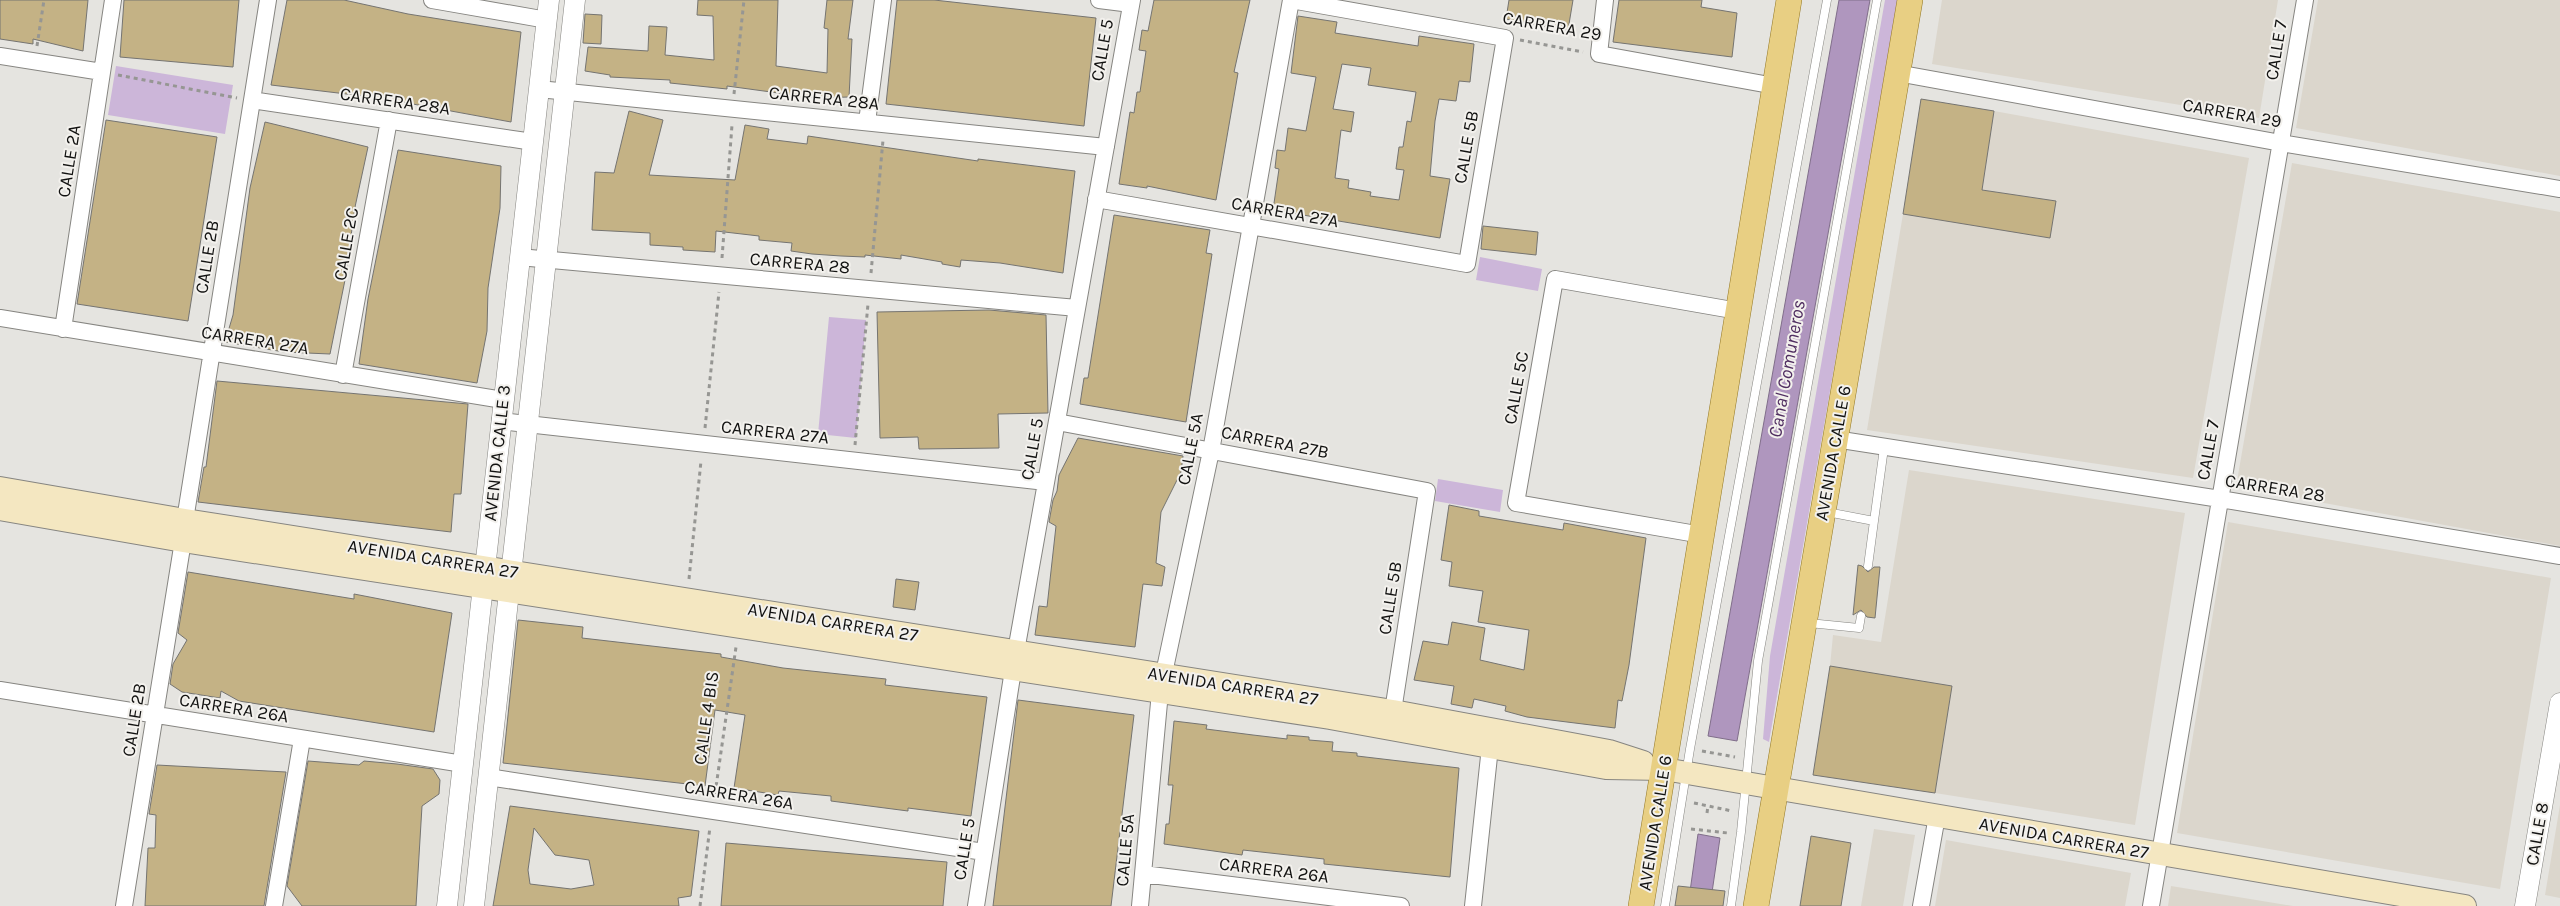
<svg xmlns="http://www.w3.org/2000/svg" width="2560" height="906" font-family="Karla,sans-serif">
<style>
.built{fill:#dbd6cc}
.green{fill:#ccb6d9}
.water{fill:#af96be;stroke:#806e8a}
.building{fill:#c4b285;stroke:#757471;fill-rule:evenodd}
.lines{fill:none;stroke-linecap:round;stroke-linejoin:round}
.service-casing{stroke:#868581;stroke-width:9}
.minor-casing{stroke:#868581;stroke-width:18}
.tertiary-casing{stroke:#868581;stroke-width:21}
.secondary-casing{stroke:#868581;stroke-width:24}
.primary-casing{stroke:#937826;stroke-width:26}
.path{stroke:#969693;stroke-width:3;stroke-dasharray:4 4;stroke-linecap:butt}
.service{stroke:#fff;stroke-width:8}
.minor{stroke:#fff;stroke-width:16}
.tertiary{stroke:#fff;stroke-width:20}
.secondary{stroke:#f4e7c1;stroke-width:22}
.primary{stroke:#e8cf83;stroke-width:25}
.labels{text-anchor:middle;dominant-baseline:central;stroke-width:4;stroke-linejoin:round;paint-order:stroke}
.street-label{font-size:18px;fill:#121211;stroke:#f3f1ed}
.water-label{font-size:19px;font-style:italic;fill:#502e61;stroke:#f3f1ed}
</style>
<rect width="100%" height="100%" fill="#e5e4e0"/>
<!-- built -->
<path class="built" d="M1942,0H2278L2259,118L1932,64Z
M2318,0H2560V176L2296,128Z
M1994,111L2249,158L2193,478L1867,430L1903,214L2049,238L2055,201L1982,190Z
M2292,163L2560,212V546L2236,487Z
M1909,470L2185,513L2135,825L1935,793L1952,686L1830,666L1833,635L1881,642Z
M2228,522L2551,578L2500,889L2177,833Z
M2560,805V898L2545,895Z
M1874,829L1915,835L1903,906H1861Z
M1946,840L2131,873L2125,906H1935Z
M2171,886L2293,906H2168Z"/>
<!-- green -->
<path class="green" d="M1885,0H1898L1769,742L1763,739L1770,656Z
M116,66L233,85L225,134L108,115Z
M1480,257L1542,269L1538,291L1476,280Z
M829,317L866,320L856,438L818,434Z
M1438,479L1503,490L1500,512L1435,501Z"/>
<!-- water -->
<path class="water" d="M1839,0H1870L1737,741L1708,736Z
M1698,834L1720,838L1710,906H1688Z"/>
<!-- building -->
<path class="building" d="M0,0H88L83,51L33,39V44L0,39Z
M124,0H239L233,67L120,57Z
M287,0H344L408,14L521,32L511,122L380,98L271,85Z
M698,0H778L776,66L827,73L828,29L824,28L827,0H853L848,39H852L849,97L815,98L727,86V89L670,83V80L610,77V75L585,71L588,47L648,51L649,26L667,27L665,55L714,60L713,16L697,15Z
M897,0H934L1096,18L1084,126L886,104Z
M1154,0H1250L1234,72L1238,73L1216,200L1147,186V188L1119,184L1130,112L1134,113L1137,92H1140L1146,51L1139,50L1142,30L1148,31Z
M1509,0H1573L1568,30L1506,19Z
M1619,0H1702L1701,7L1737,13L1732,57L1613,42Z
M585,14L602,15L601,44L583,43Z
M1298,16L1337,22L1335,33L1418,46L1419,36L1474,44L1470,82L1459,81L1456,101L1439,99L1435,121L1430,176L1450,179L1440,238L1273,210L1279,169L1275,168L1277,150L1285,151L1288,128L1306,131L1316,77L1291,73ZM1342,64L1371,68L1368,85L1416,92L1411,122L1407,121L1403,147H1399L1396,169L1404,170L1399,200L1370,196L1371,192L1348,188L1349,180L1335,178L1341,130L1351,132L1354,112L1333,109Z
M1921,99L1994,111L1982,190L2056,201L2050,238L1903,214Z
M629,111L663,120L649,175L735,180L745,125L769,129L767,139L807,144L808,136L978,161V159L1075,171L1063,273L1000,263L961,260L960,267L942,264V262L901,255V259L865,255V257L841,256L812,254L791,251L792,243L759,240V236L716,231L715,252L683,250V247L650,245V233L592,230L595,172L614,173Z
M106,120L217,137L188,321L77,304Z
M265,122L368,147L355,207L345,280L330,354L284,352L225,342L233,315L250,188Z
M398,150L501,166L500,208L488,288L487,331L477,383L359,364L368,299Z
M1114,215L1210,230L1206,253L1212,254L1186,422L1080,404L1084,378H1088Z
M1483,226L1538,232L1536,255L1481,249Z
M989,310L1046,315L1048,413L998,414L999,448L919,449L918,437L880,438L877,312Z
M217,381L468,404L461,494H454L451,532L198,502L204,467H206Z
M1078,438L1183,456L1181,472L1161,512L1156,563L1165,567L1162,586L1143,584L1135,647L1035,635L1039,606L1047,607L1056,526L1049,522L1053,500L1057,491L1059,475Z
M1449,505L1479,511V516L1563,530L1564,523L1646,538L1629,665L1622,701L1618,700L1615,728L1527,717L1505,711L1506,706L1474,699L1472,708L1451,704L1454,686L1414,680L1423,641L1448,645L1452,622L1485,628L1480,660L1524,670L1529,630L1478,622L1483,591L1449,586L1452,562L1441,560Z
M1858,565L1862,566L1868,572L1874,567H1880L1875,618L1867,617L1861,610L1853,615Z
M188,572L354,599V594L452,613L434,732L239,701L221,691L220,698L182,692L170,684L173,664L187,640L178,633Z
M896,579L919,582L915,610L893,607Z
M518,620L583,627L582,638L721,654V657L783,668L886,679L885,685L987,697L971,816L908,808V811L831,801V796L779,791L778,795L734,788L745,715L715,710L705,786L503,763Z
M1830,666L1952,686L1935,793L1813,775Z
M1018,700L1134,715L1111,906H993Z
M1174,721L1207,725L1206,729L1253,735L1287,739V735L1309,737V740L1333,742L1332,751L1357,753V756L1459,768L1450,877L1324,864V859L1243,850L1242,855L1164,844L1166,824H1169L1173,785H1168Z
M308,761L359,765L364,761L397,764L433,769L440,780L439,794L422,806L416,906H302L287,886Z
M157,765L286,772L264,906H145L148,848H155L156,815L149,814Z
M510,806L699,831L691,896L678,898L679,906H493ZM534,828L555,855L589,860L594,885L571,889L530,884L528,870Z
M1811,836L1851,843L1841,906H1800Z
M726,843L947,862L943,906H721Z
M1678,886L1725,891L1723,906H1675Z"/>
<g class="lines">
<!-- service casing -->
<g class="service-casing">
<path id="service" d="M1827,512L1874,521L1868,566
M1874,521L1884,448
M1809,623L1859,628L1861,616
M1665,906L1690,749L1827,0
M1731,906L1741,832L1758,661L1877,0"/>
</g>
<!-- minor casing -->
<g class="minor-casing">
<path id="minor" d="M432,0L547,20
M1099,0L1131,4
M1605,0L1599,54L1775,86
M0,56L102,72
M1897,73L2281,143L2560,189
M539,89L1106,147
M252,100L533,142
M867,122L883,0
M1096,199L1467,264L1505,38L1291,0
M519,257L1077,308
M0,318L503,400
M63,329L113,0
M343,375L389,120
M500,421L1046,482
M1057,422L1427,491L1393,711
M1835,439L2220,499L2560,556
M185,520L268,0
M1702,535L1516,503L1555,279L1738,311
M0,690L463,764
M488,777L984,852
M1143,874L1401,906
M124,906L183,541
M274,906L302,739
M976,906L1016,651L1132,0
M1140,906L1160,692L1211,451L1291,0
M1473,906L1490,747
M1921,906L1937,816
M2151,906L2305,0"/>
</g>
<!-- tertiary casing -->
<g class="tertiary-casing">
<path id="tertiary" d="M447,906L549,0
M474,906L575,0
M2525,906L2560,703"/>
</g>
<!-- secondary casing -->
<g class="secondary-casing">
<path id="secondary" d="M0,488L185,520L1393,711L1609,751L1643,762
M0,509L183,541L1330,718L1606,768L1664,769L2465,906"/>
</g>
<!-- primary casing -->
<g class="primary-casing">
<path id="primary" d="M1641,906L1789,0
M1756,906L1910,0"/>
</g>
<!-- path -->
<path class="path" d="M1520,40L1583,52
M37,46L44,0
M118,75L237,98
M734,94L744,0
M722,258L732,125
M871,273L883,140
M705,428L719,292
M855,445L868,304
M689,579L701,461
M1702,751L1735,757
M715,794L736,647
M1694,803L1732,811
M1707,813L1708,806
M1691,829L1728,833
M700,906L710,827"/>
<!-- service -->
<use href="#service" class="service"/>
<!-- minor -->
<use href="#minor" class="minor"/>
<!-- tertiary -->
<use href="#tertiary" class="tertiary"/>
<!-- secondary -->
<use href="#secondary" class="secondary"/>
<!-- primary -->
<use href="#primary" class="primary"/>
</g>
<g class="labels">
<!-- street labels -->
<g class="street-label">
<text transform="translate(1552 26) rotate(10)">CARRERA 29</text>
<text transform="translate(1102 50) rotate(-80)">CALLE 5</text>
<text transform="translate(2276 50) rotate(-81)">CALLE 7</text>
<text transform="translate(824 98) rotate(6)">CARRERA 28A</text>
<text transform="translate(395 101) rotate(8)">CARRERA 28A</text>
<text transform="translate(2232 113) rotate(10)">CARRERA 29</text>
<text transform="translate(1466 147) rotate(-80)">CALLE 5B</text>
<text transform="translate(69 161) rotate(-81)">CALLE 2A</text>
<text transform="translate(1285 212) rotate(10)">CARRERA 27A</text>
<text transform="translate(346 244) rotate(-80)">CALLE 2C</text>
<text transform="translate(207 257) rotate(-81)">CALLE 2B</text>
<text transform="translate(800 263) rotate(5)">CARRERA 28</text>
<text transform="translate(255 340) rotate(9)">CARRERA 27A</text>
<text transform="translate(1516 388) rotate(-80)">CALLE 5C</text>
<text transform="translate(775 432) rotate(6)">CARRERA 27A</text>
<text transform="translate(1275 442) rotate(11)">CARRERA 27B</text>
<text transform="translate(1032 449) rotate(-80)">CALLE 5</text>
<text transform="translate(1190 449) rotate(-79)">CALLE 5A</text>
<text transform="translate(2208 450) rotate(-80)">CALLE 7</text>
<text transform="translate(497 453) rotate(-84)">AVENIDA CALLE 3</text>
<text transform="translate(1833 453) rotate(-80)">AVENIDA CALLE 6</text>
<text transform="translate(2275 488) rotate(9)">CARRERA 28</text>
<text transform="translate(433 559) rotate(9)">AVENIDA CARRERA 27</text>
<text transform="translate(1390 598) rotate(-81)">CALLE 5B</text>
<text transform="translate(833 622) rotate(9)">AVENIDA CARRERA 27</text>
<text transform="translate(1233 686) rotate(9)">AVENIDA CARRERA 27</text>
<text transform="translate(234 708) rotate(9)">CARRERA 26A</text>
<text transform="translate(706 718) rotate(-82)">CALLE 4 BIS</text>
<text transform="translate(134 720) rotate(-81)">CALLE 2B</text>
<text transform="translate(739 795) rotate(9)">CARRERA 26A</text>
<text transform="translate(1655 823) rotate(-81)">AVENIDA CALLE 6</text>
<text transform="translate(2537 834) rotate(-80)">CALLE 8</text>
<text transform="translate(2064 838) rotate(10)">AVENIDA CARRERA 27</text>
<text transform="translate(964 849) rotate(-81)">CALLE 5</text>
<text transform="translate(1125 850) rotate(-85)">CALLE 5A</text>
<text transform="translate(1274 870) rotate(7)">CARRERA 26A</text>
</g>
<!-- water labels -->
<g class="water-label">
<text transform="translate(1787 369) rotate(-80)">Canal Comuneros</text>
</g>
</g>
</svg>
